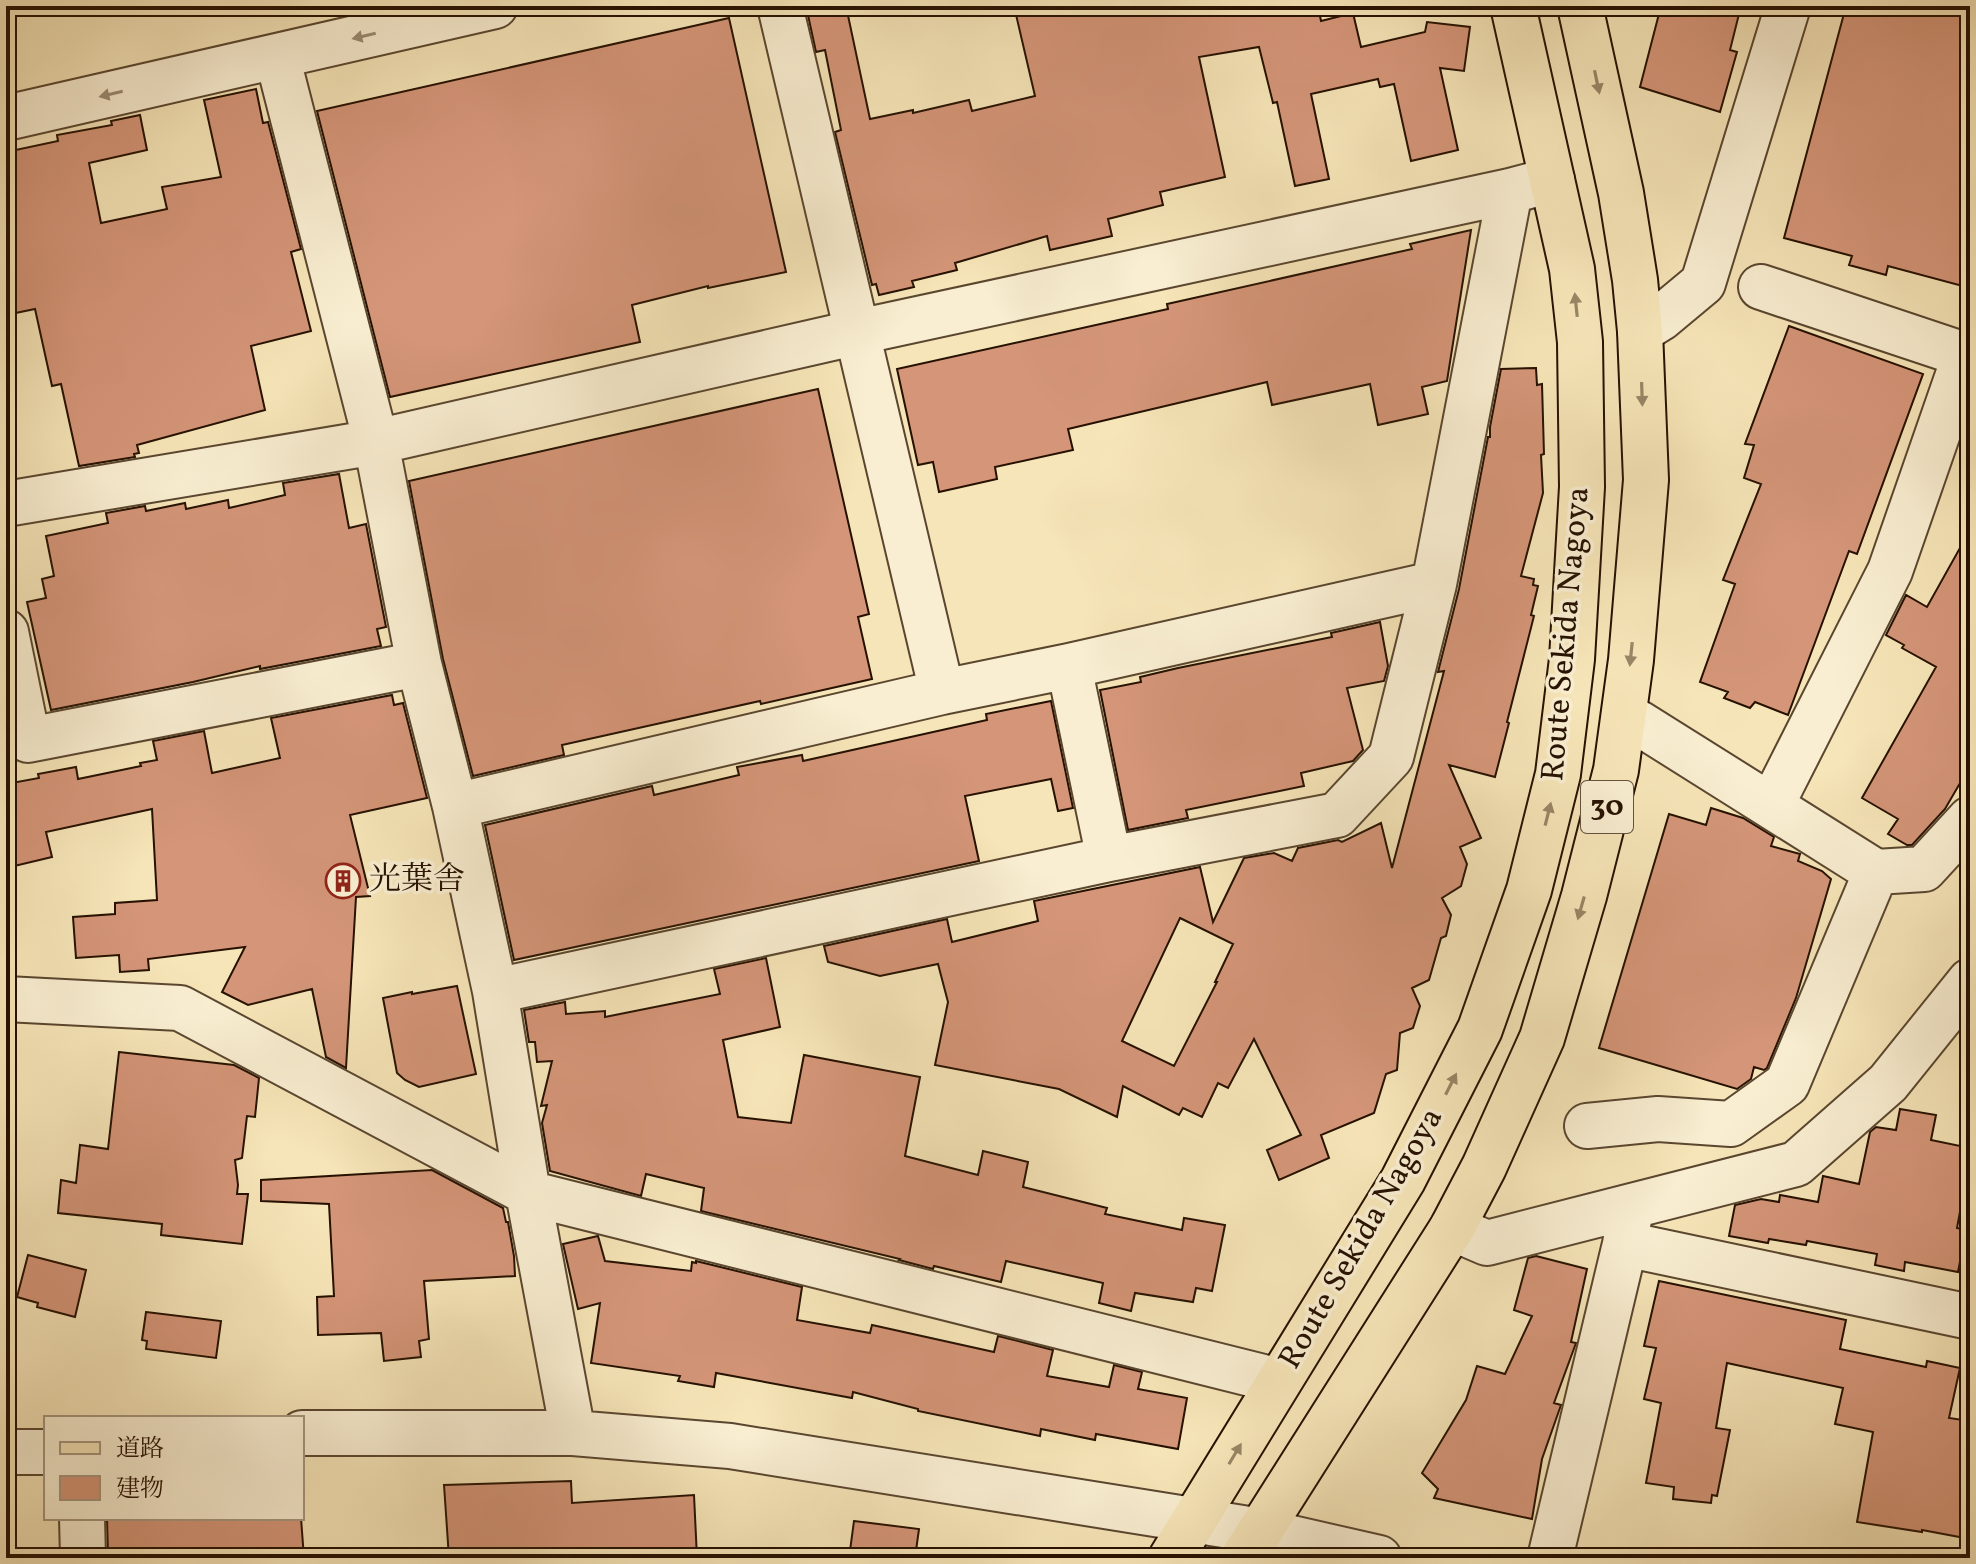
<svg xmlns="http://www.w3.org/2000/svg" width="1976" height="1564" font-family="Vollkorn,'Noto Serif JP',serif">
<style>
.building{fill:#d49578;stroke:#261101;stroke-width:2;fill-rule:evenodd}
.lines{fill:none;stroke-linecap:round;stroke-linejoin:round}
.minor-casing{stroke:#5a462f;stroke-width:48}
.major-casing{stroke:#261101;stroke-width:48}
.minor{stroke:#f9eed1;stroke-width:44}
.major{stroke:#f6e5b8;stroke-width:44}
.oneway{fill:#9a8b73}
.oneway2{fill:#988666}
.labels{text-anchor:middle;dominant-baseline:central;stroke-width:7;stroke-linejoin:round;paint-order:stroke}
.shield{fill:#f9eed1;stroke:#65533f;stroke-width:2}
.shield-label{font-size:30px;font-weight:bold;fill:#261101}
.street-label{font-size:32px;fill:#261101;stroke:#f9eed1}
.poi-label{font-size:32px;fill:#261101;stroke:#f9eed1;text-anchor:start}
</style>
<rect width="100%" height="100%" fill="#f6e5b8"/>
<filter id="stains"><feTurbulence type="fractalNoise" baseFrequency=".0025" numOctaves="4"/><feColorMatrix values="0 0 0 0 .2 0 0 0 0 .09 0 0 0 0 .02 0 0 0 .5 -.17"/></filter>
<radialGradient id="worn" r=".72"><stop offset=".6" stop-color="#630" stop-opacity="0"/><stop offset="1" stop-color="#630" stop-opacity=".3"/></radialGradient>
<!-- building -->
<path class="building" d="M806,6H846L870,119L913,110V113L969,100L972,111L1035,96L1014,6H1318L1321,21L1353,13L1361,47L1425,32L1427,22L1470,27L1464,71L1440,68L1458,150L1411,161L1394,84L1380,87L1378,79L1311,94L1329,179L1295,186L1277,102L1273,103L1259,47L1199,57L1225,177L1160,192L1163,205L1108,219L1112,236L1050,250L1047,236L955,263L957,270L912,281L914,287L879,295L876,284L872,285L835,132L841,130L825,50L816,52Z
M1661,6H1741L1730,50L1737,52L1720,112L1640,87Z
M1846,6H1970V288L1888,266L1886,275L1849,265L1852,256L1784,238Z
M729,18L786,272L708,288V286L632,305L640,342L390,397L317,111Z
M256,89L263,123L268,122L301,249L291,252L311,331L251,346L265,410L137,445L139,453L134,454L135,457L79,466L61,384L52,386L35,309L6,315V152L58,141L57,135L112,125L111,121L140,115L147,150L89,163L101,223L167,209L162,187L221,177L204,100Z
M1471,230L1447,381L1422,387L1428,414L1378,425L1370,384L1272,405L1267,382L1068,429L1073,450L995,467L997,479L939,492L933,462L918,465L897,369L1168,309L1167,304L1412,249L1410,244Z
M1789,326L1923,374L1857,554L1849,551L1788,715L1755,702L1750,708L1724,698L1728,692L1700,682L1735,584L1723,580L1761,484L1744,478L1754,445L1745,444Z
M1536,368L1537,385L1542,384L1544,454L1541,455L1543,493L1521,576L1534,579L1533,585L1538,586L1531,615L1534,616L1507,722L1509,723L1495,777L1449,765L1481,838L1460,847L1467,864L1461,886L1442,898L1451,915L1446,936L1441,938L1429,980L1412,988L1420,1006L1413,1028L1400,1033L1397,1070L1386,1074L1374,1113L1321,1135L1329,1158L1279,1180L1267,1150L1301,1135L1254,1039L1228,1088L1218,1083L1202,1117L1183,1108L1179,1115L1123,1086L1117,1117L1059,1089L935,1065L948,1002L938,964L880,976L828,962L824,946L947,919L952,942L1038,921L1034,901L1200,867L1213,922L1244,858L1274,853L1292,861L1298,848L1338,840L1342,842L1381,823L1392,868L1444,671L1438,672L1459,589L1488,437H1490V427L1501,369ZM1180,918L1233,944L1215,982H1217L1174,1066L1122,1041Z
M818,389L869,614L858,617L872,679L761,704L760,701L562,745L564,755L473,776L443,659L409,481Z
M339,474L349,528L366,524L386,627L377,629L381,646L260,669V666L193,682L51,710L27,602L46,598L42,579L54,576L46,536L108,523L106,513L145,506L146,511L185,503L186,509L228,500L229,508L285,495L283,483Z
M1970,530V766L1945,809L1912,845H1907L1888,834L1898,819L1862,798L1936,667L1902,648L1904,645L1886,635L1906,595L1927,607Z
M1380,622L1388,666L1384,681L1347,688L1363,750L1353,761L1301,773L1304,786L1186,810L1188,818L1128,830L1100,690L1141,682L1140,677L1178,668L1332,637L1331,633Z
M392,695L394,705L403,703L427,798L350,815L370,896L356,897L346,1068L326,1057L312,989L248,1005L222,992L245,947L148,959L149,970L120,972L119,955L76,958L73,917L115,914V903L157,900L152,809L46,832L52,857L6,868V784L39,778L38,774L76,767L78,779L141,766L140,763L157,760L153,741L204,731L212,773L280,758L271,718Z
M1051,701L1073,808L1058,811L1051,779L965,796L979,861L514,960L485,825L652,786L654,795L739,775L737,767L802,755L803,761L987,720L986,714Z
M1711,808L1743,818L1774,837L1771,846L1800,854L1798,861L1822,871L1831,879L1796,998L1767,1068L1764,1070L1754,1067L1751,1079L1737,1089L1599,1048L1669,814L1706,825Z
M766,958L780,1027L723,1040L738,1117L791,1123L804,1055L920,1077L905,1156L978,1175L983,1151L1028,1162L1023,1187L1107,1208L1105,1214L1182,1230L1184,1218L1225,1225L1212,1291L1196,1288L1193,1302L1135,1293L1131,1311L1099,1303L1103,1283L1006,1261L1001,1282L934,1266L933,1269L899,1260L900,1259L701,1211L704,1188L646,1174L641,1196L550,1171L542,1123L547,1105L541,1106L552,1061L537,1062L535,1042H529L524,1010L565,1002L566,1014L605,1011V1017L720,994L714,969Z
M457,986L476,1074L419,1087L405,1080L397,1073L383,998L412,992V994Z
M119,1052L234,1065L259,1078L255,1117L247,1116L242,1158L235,1160L238,1185L237,1194H248L242,1244L161,1235L162,1224L58,1213L61,1180L76,1183L80,1145L108,1149Z
M1900,1109L1936,1115L1931,1140L1970,1148V1158L1957,1228L1966,1230L1958,1272L1905,1262L1904,1271L1875,1265L1877,1254L1807,1241L1806,1245L1769,1239L1768,1243L1729,1236L1735,1205L1761,1199L1779,1202L1780,1195L1818,1202L1823,1176L1859,1184L1870,1132L1876,1127L1896,1130Z
M432,1170L503,1208L506,1222H508L514,1256L515,1276L424,1281L429,1339L419,1341L421,1357L384,1361L381,1333L318,1335L317,1297L334,1296L329,1204L261,1201V1180Z
M598,1236L605,1261L691,1271L692,1262L696,1263V1261L802,1287L797,1320L870,1333L872,1325L994,1352L998,1336L1053,1350L1047,1376L1109,1387L1114,1365L1142,1372L1138,1389L1187,1398L1178,1449L1096,1434L1095,1440L1041,1429L1040,1436L918,1411V1409L853,1392L852,1398L716,1373L714,1387L678,1381L680,1376L591,1363L600,1303L578,1309L563,1244Z
M28,1255L86,1270L75,1317L37,1307L38,1303L17,1297Z
M1536,1256L1587,1269L1571,1342L1576,1343L1554,1403L1561,1405L1542,1459L1532,1519L1434,1498L1438,1489L1422,1473L1466,1400L1477,1366L1505,1374L1532,1316L1514,1310L1528,1258Z
M1659,1281L1846,1320L1840,1349L1926,1367L1927,1361L1960,1368L1949,1418L1970,1421V1539L1922,1530V1532L1857,1522L1873,1432L1835,1424L1843,1388L1727,1363L1716,1428L1730,1430L1717,1496L1712,1495L1711,1503L1673,1499L1674,1487L1646,1483L1661,1403L1644,1399L1656,1348L1644,1346Z
M146,1312L221,1321L216,1358L146,1349L147,1341L142,1340Z
M571,1481L572,1503L694,1495L697,1558H638V1549L578,1553V1558H449L444,1485Z
M107,1518H301L304,1558H200V1556L131,1558V1553L108,1554Z
M854,1521L919,1529L915,1558H849Z"/>
<g class="lines">
<!-- minor casing -->
<g class="minor-casing">
<path id="minor" d="M780,6L942,692
M277,56L376,442L419,664L455,806L495,991L528,1193L573,1433
M6,118L495,6
M1761,287L1965,355L1890,571L1771,806
M1640,331L1661,318L1703,283L1788,6
M6,504L376,442L858,332L1510,191L1552,180
M6,632L28,740L419,664
M1069,666L1109,859
M455,806L942,692L1069,666L1434,584
M1876,872L1924,869L1970,819
M495,991L1109,859L1337,815L1391,757L1434,584L1510,191
M6,999L180,1008L528,1193L1279,1381
M1587,1126L1658,1119L1731,1124L1787,1084L1876,872L1639,723
M1452,1228L1487,1243L1796,1164L1888,1083L1970,981
M1625,1244L1970,1317
M302,1433H573L730,1446L1261,1531L1379,1558
M6,1452H46
M82,1518L83,1558
M1550,1558L1625,1244L1631,1207"/>
</g>
<!-- major casing -->
<g class="major-casing">
<path id="major" d="M1171,1558L1403,1180L1480,1029L1529,890L1558,774L1572,659L1582,487L1580,342L1572,269L1513,6
M1243,1558L1452,1228L1484,1167L1542,1038L1584,896L1616,770L1631,660L1646,480L1640,331L1635,280L1621,193L1580,6"/>
</g>
<!-- minor -->
<use href="#minor" class="minor"/>
<!-- major -->
<use href="#major" class="major"/>
</g>
<!-- one-way arrows -->
<defs><path id="oneway-solid" d="M-6-.8H1V-3.2L6.5 0L1 3.2V.8H-6Z" transform="scale(2)"/></defs>
<g class="oneway">
<use href="#oneway-solid" transform="translate(364 36) rotate(167)"/>
<use href="#oneway-solid" transform="translate(111 94) rotate(167)"/>
</g>
<g class="oneway2">
<use href="#oneway-solid" transform="translate(1597 82) rotate(78)"/>
<use href="#oneway-solid" transform="translate(1576 305) rotate(-96)"/>
<use href="#oneway-solid" transform="translate(1642 394) rotate(88)"/>
<use href="#oneway-solid" transform="translate(1631 654) rotate(96)"/>
<use href="#oneway-solid" transform="translate(1548 814) rotate(-76)"/>
<use href="#oneway-solid" transform="translate(1581 908) rotate(106)"/>
<use href="#oneway-solid" transform="translate(1451 1084) rotate(-63)"/>
<use href="#oneway-solid" transform="translate(1235 1454) rotate(-59)"/>
</g>
<!-- icons -->
<defs>
<g id="building-ring" transform="scale(1.8)"><circle r="9.5" fill="#f9eed1" stroke="#8f2418" stroke-width="1.5"/><path d="M-4-6H4V6H1V3H-1V6H-4ZM-2.5-4.3h1.7v1.8h-1.7ZM.8-4.3h1.7v1.8H.8ZM-2.5-1h1.7V.8h-1.7ZM.8-1h1.7V.8H.8Z" fill="#8f2418"/></g>
</defs>
<g fill-rule="evenodd">
<use href="#building-ring" x="343" y="881"/>
</g>
<g class="labels">
<!-- shield labels -->
<rect class="shield" x="1581" y="781" width="52" height="52" rx="6"/>
<g class="shield-label">
<text x="1607" y="807">30</text>
</g>
<!-- street labels -->
<g class="street-label">
<text transform="translate(1567 634) rotate(-85)">Route Sekida Nagoya</text>
<text transform="translate(1362 1239) rotate(-60)">Route Sekida Nagoya</text>
</g>
<!-- poi labels -->
<g class="poi-label">
<text x="369" y="881">光葉舎</text>
</g>
</g>
<!-- margin -->
<rect width="1976" height="1564" fill="none" stroke="#f6e5b8" stroke-width="32"/>
<rect x="8" y="8" width="1960" height="1548" fill="none" stroke="#261101" stroke-width="4"/>
<rect x="16" y="16" width="1944" height="1532" fill="none" stroke="#261101" stroke-width="2"/>
<!-- legend -->
<rect x="44" y="1416" width="260" height="104" fill="#f9eed1" stroke="#a5967e" stroke-width="2"/>
<rect x="60" y="1442" width="40" height="12" fill="#f6e5b8" stroke="#a5967e" stroke-width="2"/>
<text x="116" y="1456" font-size="24" fill="#261101">道路</text>
<rect x="60" y="1476" width="40" height="24" fill="#d49578" stroke="#a5967e" stroke-width="2"/>
<text x="116" y="1496" font-size="24" fill="#261101">建物</text>
<rect width="100%" height="100%" filter="url(#stains)"/>
<rect width="100%" height="100%" fill="url(#worn)"/>
</svg>
